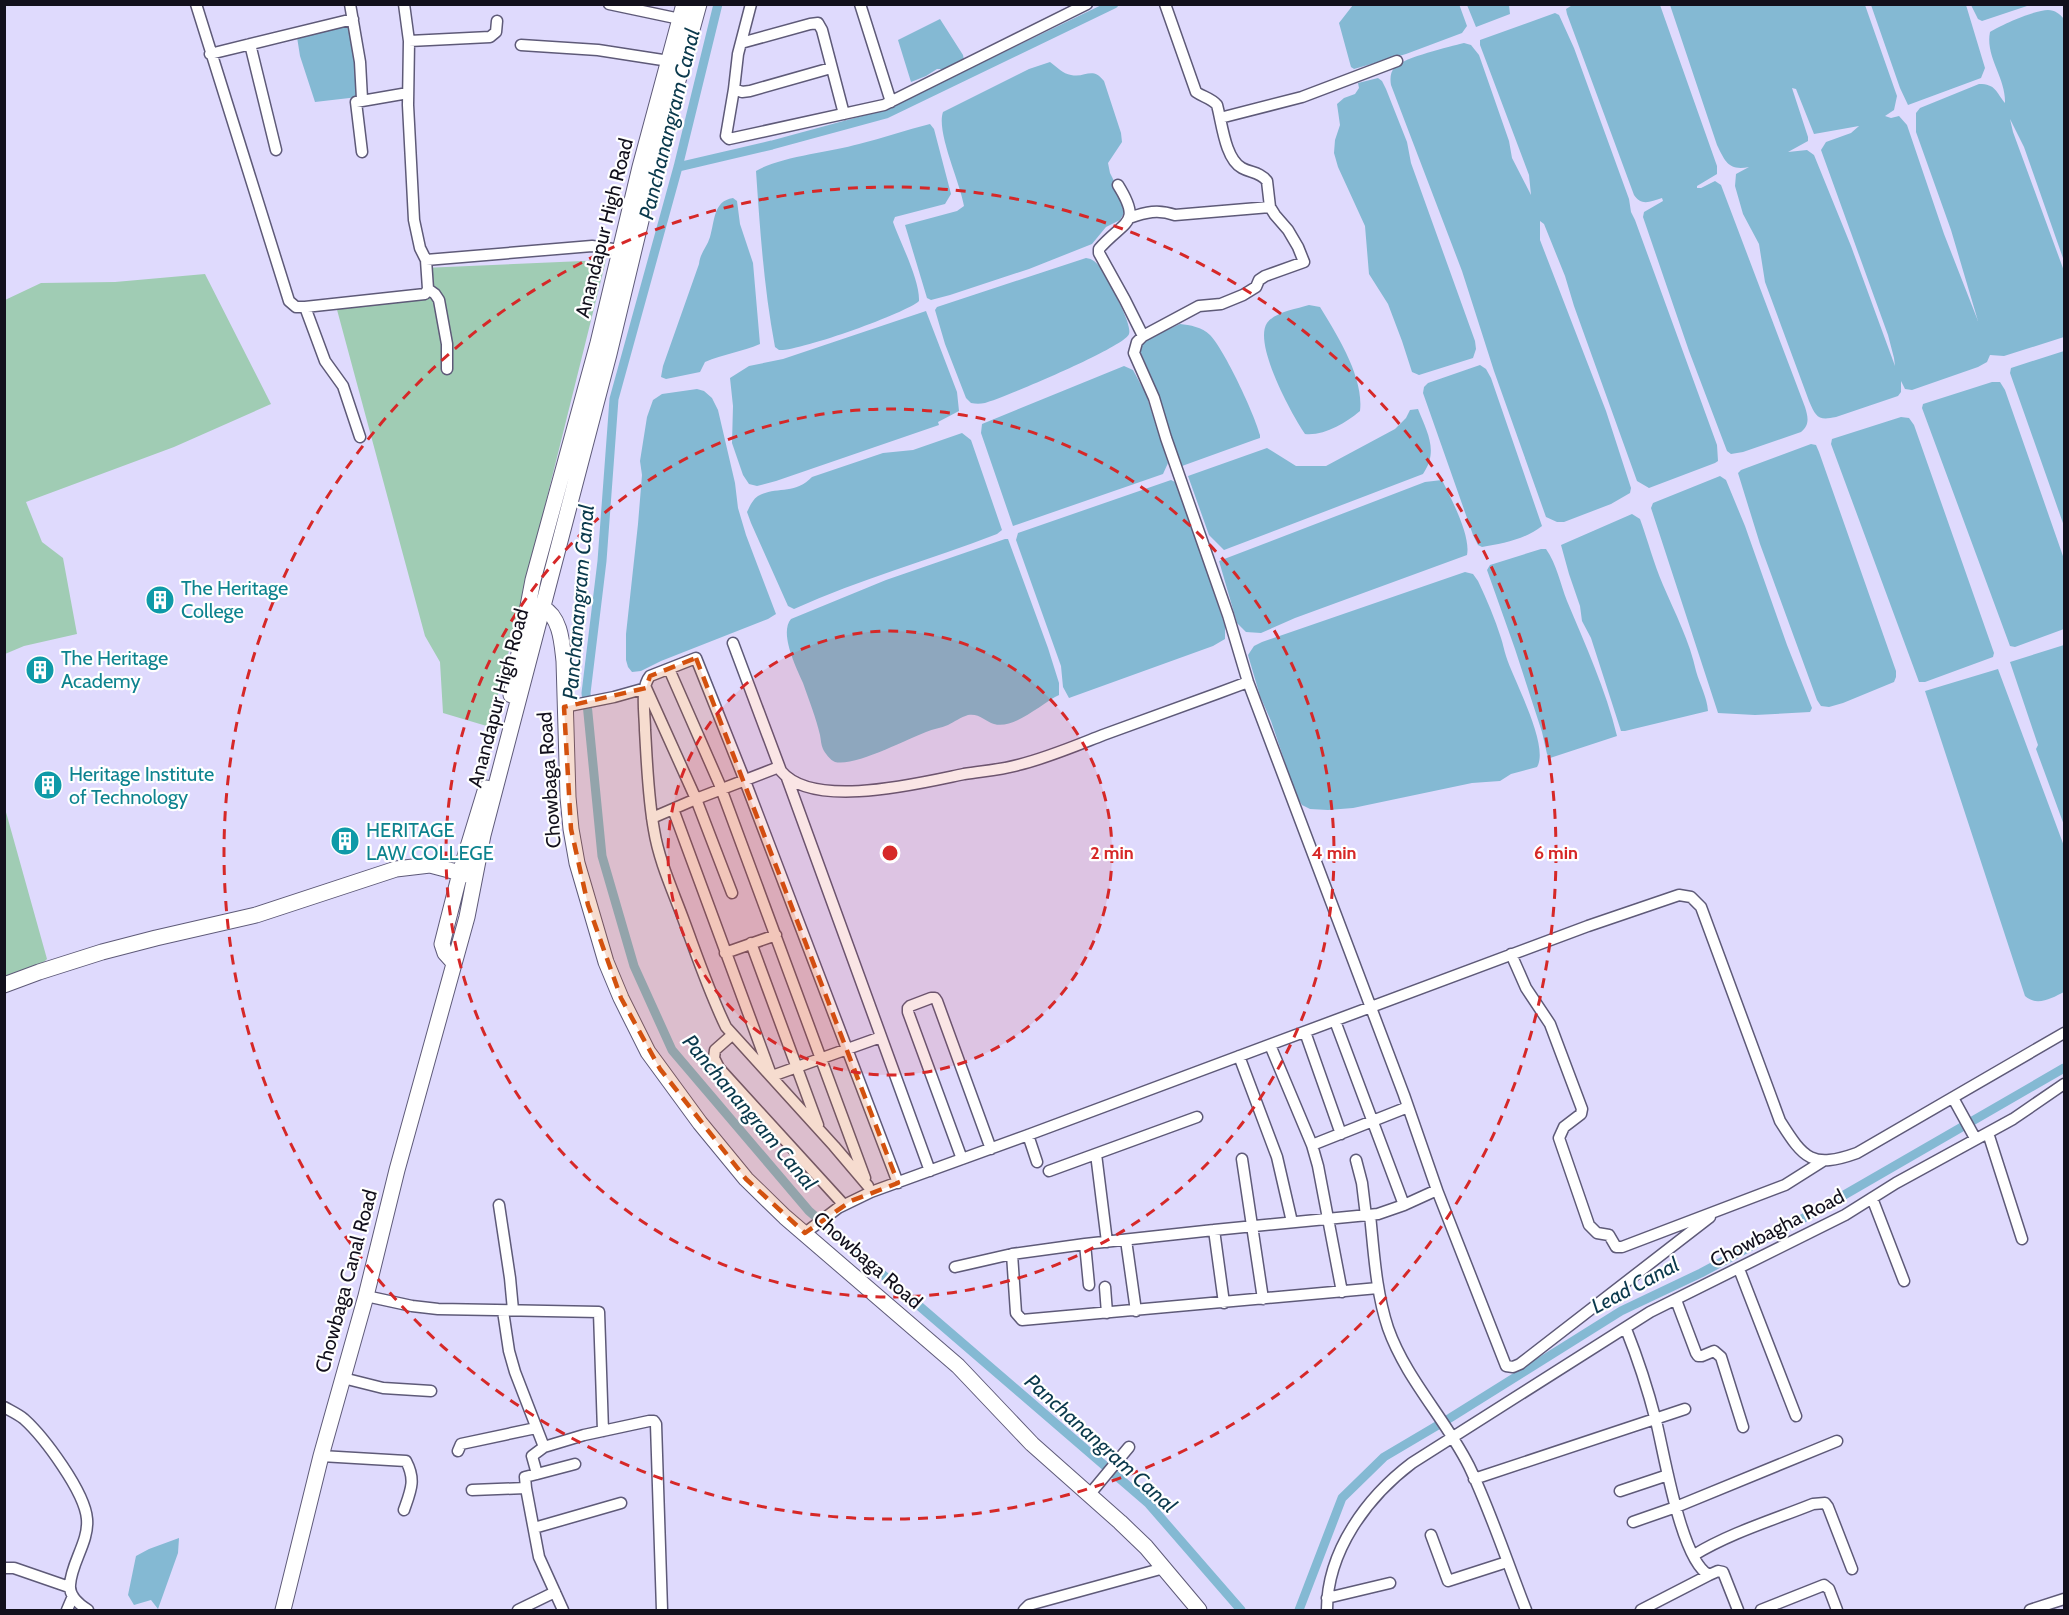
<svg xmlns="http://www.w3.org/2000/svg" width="2069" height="1615" font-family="Cabin,sans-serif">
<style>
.green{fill:#a0ccb4}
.water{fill:#84b9d3;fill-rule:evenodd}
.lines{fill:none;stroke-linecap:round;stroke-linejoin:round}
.canal{stroke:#84b9d3;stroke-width:9}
.street-casing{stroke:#5e5a78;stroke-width:13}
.secondary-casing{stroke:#5e5a78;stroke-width:17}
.street{stroke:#fff;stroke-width:10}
.secondary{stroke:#fff;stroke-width:15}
.marked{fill:#d3520e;fill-opacity:0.2;stroke:#d3520e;stroke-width:4.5;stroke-dasharray:12 8;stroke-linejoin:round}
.ring{fill:none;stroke:#d62828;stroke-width:3;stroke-dasharray:10 8}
.labels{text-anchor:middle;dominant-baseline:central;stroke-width:4.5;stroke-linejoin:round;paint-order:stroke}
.street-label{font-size:20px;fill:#12101c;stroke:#fff}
.culture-label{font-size:20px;fill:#0d838f;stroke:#fff;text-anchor:start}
.water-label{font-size:21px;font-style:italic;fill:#0a394c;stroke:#fff}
.centre{fill:#d62828;stroke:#fff;stroke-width:3}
.ring-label{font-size:18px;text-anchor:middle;font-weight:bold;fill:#d62828;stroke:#fff;stroke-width:4.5;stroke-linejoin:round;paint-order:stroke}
</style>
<rect width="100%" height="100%" fill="#dfdafd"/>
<!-- green -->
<path class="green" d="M606,260L490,727L443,713L440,662L425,636L336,306L423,295V268Z
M205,274L271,404L174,447L26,502L42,542L63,558L77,634L24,646L5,654V300L41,283L115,282Z
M4,805L47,959L28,978L4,986Z"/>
<!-- water -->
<path class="water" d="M1459,4L1467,26L1462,33L1406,54L1354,69L1351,67L1339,23L1353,5Z
M1574,4L1660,5L1717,166V174L1697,186V188H1701L1715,181L1721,185L1805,407C1808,417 1810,425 1801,432L1743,452L1731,454L1727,451L1689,351L1643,217L1644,212L1663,201L1662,198C1650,202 1641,206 1634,195L1567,14L1566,9Z
M1467,5H1509L1510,14L1476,27Z
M1670,5H1865L1897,96L1894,110L1885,116L1891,118L1899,116L1907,125L1944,234L1978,321L1951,230L1916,132V113L1920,108L1979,84C1996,84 1996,92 2005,103C2006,78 1985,57 1990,32C2001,25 2035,10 2048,10C2055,10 2060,14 2064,19V261L2024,147L2010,119L2013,132L2064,271V337L2004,356L1990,355L1987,362L1978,367L1912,390L1905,389L1901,381V392L1898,396L1836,417C1818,421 1816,417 1809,401L1765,282L1759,244L1743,214L1735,186L1736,174L1749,167C1728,171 1725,161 1717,145ZM1792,88L1796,89L1814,134L1859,126L1851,133L1826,142L1821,150L1888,335L1894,358L1895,366L1851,246L1814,155L1807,150L1788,152L1808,141V137Z
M1871,5H1966L1985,68L1981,78L1908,105L1900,88Z
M1971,5V4L2030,5L1982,21L1978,19Z
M1555,13L1559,15L1574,48L1629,199L1631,212L1635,220L1717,445L1718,461L1715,463L1649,488L1637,481L1574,306L1565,276L1544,224L1540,221V240L1606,411L1631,488L1630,493L1611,504L1564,522H1557L1546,517L1494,371L1462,271L1391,85C1390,79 1390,72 1395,67C1405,57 1449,47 1464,43L1471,45L1479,55L1509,141L1512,158L1531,195L1529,175L1480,45V40Z
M940,19L963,55L964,60L947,69H937L926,76L911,82L898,40Z
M347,24L351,29L357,71L358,97L315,102L300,56L297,37Z
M1050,62C1057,67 1063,74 1071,75C1086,78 1092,66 1104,81L1121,133L1122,142L1108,163L1110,173L1119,191L1125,211L1120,220L1106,227L1092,244L1029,269L950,295L931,300L927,298L905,225L957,211L964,206C960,182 936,132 943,112L1029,69Z
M1378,78L1382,81L1386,89L1407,142L1411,163L1475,341L1476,349L1473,358L1419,375L1412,372L1402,341L1388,304L1369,274L1365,226L1338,167L1334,153L1335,140L1340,125L1337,104L1344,98L1355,94L1359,88L1358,83Z
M930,124L934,129L951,194L945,204L895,217L893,222C900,242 920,280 919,301C907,313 797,352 779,350L775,347C764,289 760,230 756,171C779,157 830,152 859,144C883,138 906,130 930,124Z
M733,198L737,201L740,224L753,263L760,344C742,352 723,354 705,362L700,372L666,379L661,377L663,366L699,264C700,253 707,247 710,237C715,221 713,201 733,198Z
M1086,258C1099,259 1106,277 1112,287C1116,297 1132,325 1129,334C1125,347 1003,398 985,403C980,404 976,404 971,403L966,398L945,344L935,310L937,307Z
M1309,305L1320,307C1337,335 1364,377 1360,411C1346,423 1324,436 1305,434C1292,415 1253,344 1267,323C1275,312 1296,309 1309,305Z
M926,311L957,392L959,411L938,422L939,425L776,481L757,486L749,484L743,475L732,443L733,406L730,378L749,366L783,359Z
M1180,324C1190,325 1202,327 1210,335C1224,349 1255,415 1260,435V438L1254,440L1182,466L1179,462L1157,391L1141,353V345L1147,339Z
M2064,351V526L2010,373L2011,368Z
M1480,365L1486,369L1491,378L1542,526C1526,539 1502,544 1482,547L1478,545L1473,535L1423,393L1424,387L1428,383Z
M1124,366L1133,370L1146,394L1168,463L1163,474L1013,526L981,433L982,424Z
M1992,382H2000L2005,390L2064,559V629L2015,647L2010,646L1922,408L1923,404Z
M697,389L704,391L712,398L718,410L735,483L738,508L746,535L776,614L768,619L661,661L641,671L632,672L628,667L626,660V634L638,524L642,475L640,461L647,417L653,400L662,394Z
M1418,409C1427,432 1439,451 1423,474L1224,550L1209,535L1188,476L1267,448L1296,466H1326L1395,429L1406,418L1410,410Z
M1901,417L1909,418L1914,425L1994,653L1993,657L1925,682H1919L1831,444L1832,439Z
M962,433L971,440L1002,530L997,534C930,560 860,579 794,609L788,606L751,523L747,512C750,506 753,499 758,496C776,486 795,495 812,477L883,453L913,450Z
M1811,444L1816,445L1819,452L1896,671V677L1894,682L1843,703L1829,707L1821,706L1817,700L1760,544L1738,473L1741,470Z
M1720,476L1726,480L1745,526L1787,645L1812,708L1810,712L1755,715L1718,713L1651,508L1653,503Z
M1171,480L1177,483L1225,626V639L1213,646L1069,698L1063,687L1061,666L1016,540L1018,533Z
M1442,480C1451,498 1471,536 1467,555L1295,618L1261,633L1246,632L1237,623L1219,561L1425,482Z
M1632,514L1640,519C1648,541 1654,564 1663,585C1675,613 1690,642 1696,671C1700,685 1707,697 1708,711L1625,731H1621L1591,638L1582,621L1580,606L1569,574L1561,545Z
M1005,539H1008L1048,648L1059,683V695C1042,703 1014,730 994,724C985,721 979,713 968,715C961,717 954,722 948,725C941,728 933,729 926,732C907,739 855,767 835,762C830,760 825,753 823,749C821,745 821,740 820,735C816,718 809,700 803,683C796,667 779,633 791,619L886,580Z
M1541,549H1546C1557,565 1560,583 1567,601C1585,644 1606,690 1617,736L1550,758L1547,754L1542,732L1515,649L1487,570L1490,565Z
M1465,572L1473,574L1478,581C1487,600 1495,619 1501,638C1503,644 1504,650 1506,656C1513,679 1550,746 1537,767L1511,774L1500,781L1472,783L1353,808L1328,810L1310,809L1302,805L1296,795L1271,721L1260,696L1248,655L1254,646L1262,642Z
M2064,645V825L2036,749L2038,745L2010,662Z
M1998,669L2064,846V992C2052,998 2037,1007 2025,996L1925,691Z
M179,1538L178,1553L158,1609L151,1600L134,1605L128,1595L136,1556L149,1549Z"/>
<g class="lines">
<!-- canal -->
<path class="canal" d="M718,4L678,167L614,399L602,561L586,693L602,856L634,966L672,1050L809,1211L1148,1503L1241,1610
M678,167L772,145L886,114L1114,4
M1299,1610L1342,1498L1384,1457L1450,1418L1621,1311L1701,1273L1813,1213L2064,1068"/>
<!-- street casing -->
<g class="street-casing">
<path id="street" d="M196,4L289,301L296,307H305L325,361L343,386L360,437
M350,4L360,62L362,99
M404,4L409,41L408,105L414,220L420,248L426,260L592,246L620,250
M609,4L680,19
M751,4L738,54L734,89L742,92L750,91L831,68
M860,4L891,102
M409,41L490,37L496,32L497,21
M741,43L810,24L818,23L822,30L844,114
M250,44L276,150
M521,45L598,50L669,61
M210,54L353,19
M734,89L726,136L729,139L884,105L1087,4
M1220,118L1302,97L1397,61
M362,152L356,102L408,93
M1118,185C1143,225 1124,220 1099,249V253L1125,300L1143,336
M1129,218C1146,212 1158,209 1175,215L1270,207
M428,289L435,294L439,300L447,344V369
M305,307L425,294L428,289L426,260
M733,643L781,771C813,810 920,783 964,774C982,771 1000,770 1018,765C1047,758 1075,746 1103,735C1152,717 1200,700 1248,682
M669,669L719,783L865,1178
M564,707L614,697L646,688L696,799L732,893
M787,778L930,1171
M673,809L770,1072
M652,818L696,799L779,767
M751,943L818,1125
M725,953L776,935
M1511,954L1526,988L1550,1024L1582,1109L1581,1114L1564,1127L1559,1138L1589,1225L1597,1233L1609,1235L1616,1247H1622L1785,1185L1823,1161
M1335,1021L1404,1205
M1305,1032L1341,1134
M732,1035L715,1050L714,1058L719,1068L844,1205
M1270,1045L1312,1145L1318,1166L1342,1292
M1239,1056L1277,1157L1292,1222
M772,1076L881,1037
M1953,1098L1975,1138
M1988,1133L2022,1239
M1028,1135L1037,1162
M1312,1145L1408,1107
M1096,1154L1107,1242
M962,1159L908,1012V1008L910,1006L931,998H935L937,1001L991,1149
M1242,1159L1263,1299
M1356,1160L1362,1183L1366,1216
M1049,1171L1197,1117
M868,1186L834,1146L726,1027C709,992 697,956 684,921C673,891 659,861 654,830C648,797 647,763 645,730C645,714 640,688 650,676L696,658L745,781L898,1183
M1437,1190L1506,1366L1513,1367L1520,1364L1710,1217
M1872,1198L1904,1281
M499,1205L510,1278L513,1310
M1370,1215C1374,1253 1376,1292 1388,1328C1406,1379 1445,1418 1469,1466C1491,1512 1507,1562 1526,1610
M1214,1230L1224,1303
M805,1233L838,1208L871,1192L1028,1135L1588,926L1679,895L1691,897L1701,907L1780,1121C1804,1159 1812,1169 1857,1153L2064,1033
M1126,1240L1136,1311
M1085,1244L1089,1285
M1012,1254L1016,1313L1022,1320L1378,1288
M955,1267L1012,1254L1085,1244L1214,1230L1378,1214L1404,1205L1437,1190L1404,1095L1248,682L1228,615L1166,438L1154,398L1134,353L1137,342L1143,336L1199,306L1221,304L1243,295L1256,287L1259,280L1265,276L1304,262L1298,247L1288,230L1275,215L1270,207L1267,181C1260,172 1251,173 1242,168C1225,159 1222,123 1217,105C1211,98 1203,97 1196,92L1165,4
M1739,1269L1796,1416
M1105,1287L1107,1313
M366,1296L412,1306L438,1309L599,1312L603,1431
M1676,1300L1696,1353L1698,1356H1702L1714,1351L1721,1357L1743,1427
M503,1311L509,1351L515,1372L544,1447L584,1435L649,1421H654L656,1424L662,1610
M1626,1329C1638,1359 1648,1390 1656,1421C1664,1452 1681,1561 1709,1575L1718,1571L1723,1572L1738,1610
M343,1378L383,1388L431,1391
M4,1407C11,1411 18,1414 24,1419C44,1437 85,1492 87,1519C89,1542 71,1563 70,1585C69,1596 80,1605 88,1610
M544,1447L532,1456L537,1474L525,1477L526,1488L539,1557L563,1610
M458,1451L461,1444L536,1428
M321,1456L406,1461C416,1480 411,1490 404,1510
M537,1474L575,1464
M1474,1479L1685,1409
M472,1490L526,1488
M1620,1491L1668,1475
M1089,1495L1129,1447
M1633,1522L1676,1507L1837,1441
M534,1528L621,1503
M1431,1535L1448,1581L1507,1562
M1694,1555C1730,1533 1773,1520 1813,1504L1825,1503L1828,1507L1852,1569
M4,1568H14L69,1587
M1327,1598L1390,1583
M67,1610L73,1596
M518,1610L555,1592
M1024,1610L1029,1605L1164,1568
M1327,1610C1327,1551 1367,1497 1412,1463L1650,1312L1845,1215L1896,1183L2013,1119L2064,1084
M1641,1610L1709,1575
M1761,1610L1824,1585L1829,1589L1837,1610
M2030,1610L2064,1599"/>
</g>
<!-- secondary casing -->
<g class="secondary-casing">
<path id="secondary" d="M529,604C534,605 539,606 543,608C561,617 562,644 564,661L568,797L571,829L577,863L606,962L621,998L648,1052L700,1123L746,1179L785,1217L958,1366L1032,1444L1120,1522L1146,1547L1199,1610
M511,695L533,580L598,343L640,167L684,4
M454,963L445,953L442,944L460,873L486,788
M4,985L39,972L102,952L156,938L256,915L396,869L430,865L468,875
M283,1610L321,1456L366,1296L397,1170L467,917L483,835L609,354L651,179L699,4"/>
</g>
<!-- street -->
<use href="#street" class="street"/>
<!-- secondary -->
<use href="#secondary" class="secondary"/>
</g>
<!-- marked area -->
<path class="marked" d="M696,658L898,1183L851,1201L805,1233L746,1179L660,1069L621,998L588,905L571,829L564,707L646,688L650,676Z"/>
<!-- distance rings -->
<circle cx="890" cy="853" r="222" fill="#d62828" fill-opacity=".12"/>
<g class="ring">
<circle cx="890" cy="853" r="222"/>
<circle cx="890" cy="853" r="444"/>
<circle cx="890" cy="853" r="666"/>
</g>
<!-- icons -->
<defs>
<g id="building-disc" transform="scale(1.5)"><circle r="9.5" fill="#0f9aa8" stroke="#fff"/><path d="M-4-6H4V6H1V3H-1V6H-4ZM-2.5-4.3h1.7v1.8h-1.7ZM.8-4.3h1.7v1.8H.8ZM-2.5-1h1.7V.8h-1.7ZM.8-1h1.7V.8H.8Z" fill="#fff"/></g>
</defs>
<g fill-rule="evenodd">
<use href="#building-disc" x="160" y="600"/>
<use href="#building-disc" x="40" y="670"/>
<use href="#building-disc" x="48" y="785"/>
<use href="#building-disc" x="345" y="841"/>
</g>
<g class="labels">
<!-- street labels -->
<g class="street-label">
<text transform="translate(604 228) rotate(-76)">Anandapur High Road</text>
<text transform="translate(498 698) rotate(-75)">Anandapur High Road</text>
<text transform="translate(549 780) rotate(-94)">Chowbaga Road</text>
<text transform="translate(1777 1228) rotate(-27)">Chowbagha Road</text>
<text transform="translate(868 1260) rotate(41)">Chowbaga Road</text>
<text transform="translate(346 1281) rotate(-75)">Chowbaga Canal Road</text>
</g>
<!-- culture labels -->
<g class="culture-label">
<text x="181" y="588">The Heritage<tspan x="181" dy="23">College</tspan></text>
<text x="61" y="658">The Heritage<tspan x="61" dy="23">Academy</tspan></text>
<text x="69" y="774">Heritage Institute<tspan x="69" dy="23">of Technology</tspan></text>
<text x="366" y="830">HERITAGE<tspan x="366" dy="23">LAW COLLEGE</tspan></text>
</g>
<!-- water labels -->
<g class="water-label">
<text transform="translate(669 124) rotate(-76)">Panchanangram Canal</text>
<text transform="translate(578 602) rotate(-85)">Panchanangram Canal</text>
<text transform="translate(750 1112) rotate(50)">Panchanangram Canal</text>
<text transform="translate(1635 1285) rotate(-28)">Lead Canal</text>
<text transform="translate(1101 1443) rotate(42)">Panchanangram Canal</text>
</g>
</g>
<circle cx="890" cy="853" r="9" class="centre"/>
<g class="ring-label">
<text x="1112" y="859">2 min</text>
<text x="1334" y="859">4 min</text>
<text x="1556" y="859">6 min</text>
</g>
<!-- border -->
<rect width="2069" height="1615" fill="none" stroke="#12101c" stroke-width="12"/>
</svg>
